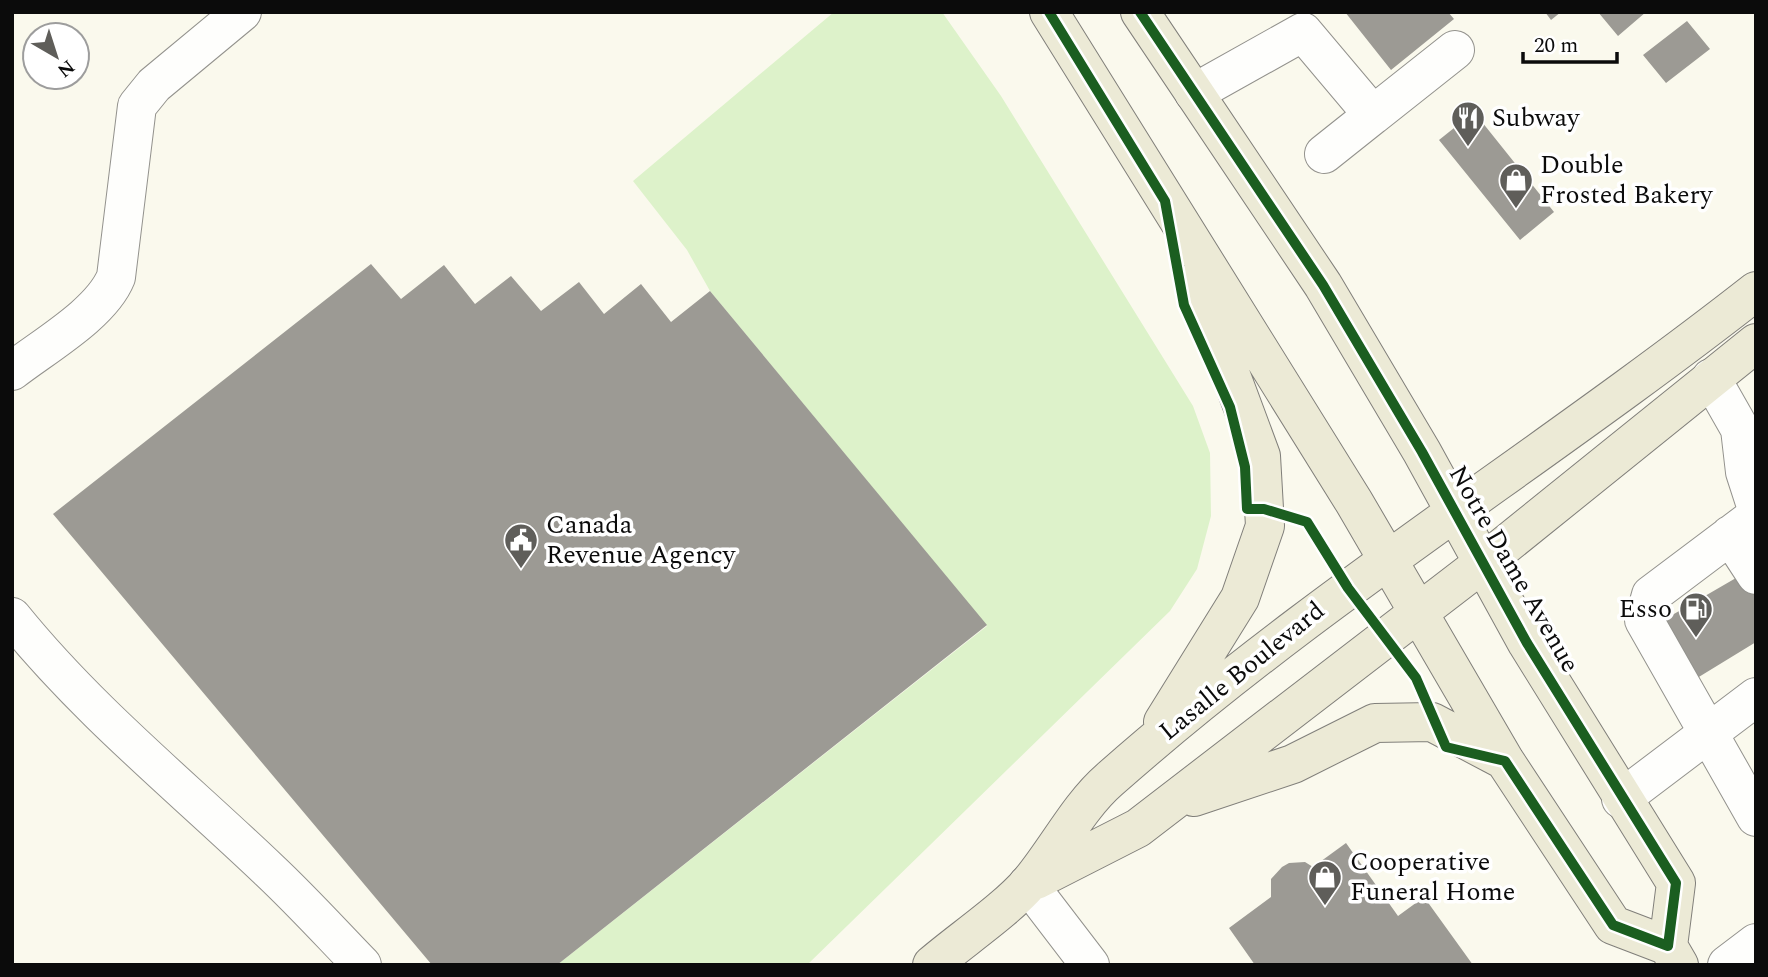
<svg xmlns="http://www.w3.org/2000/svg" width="1768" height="977" font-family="Spectral,serif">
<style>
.green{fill:#ddf2ca}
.building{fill:#9c9a94}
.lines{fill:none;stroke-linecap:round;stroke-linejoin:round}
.minor-casing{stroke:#93928d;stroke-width:40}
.major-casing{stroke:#807f7a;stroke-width:40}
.minor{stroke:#fefefc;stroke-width:38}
.major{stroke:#ecead6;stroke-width:38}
.cycleway-casing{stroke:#fff;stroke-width:15}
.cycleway{stroke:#1b5e20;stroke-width:10}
.labels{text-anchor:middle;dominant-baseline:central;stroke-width:7;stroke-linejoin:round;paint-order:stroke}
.poi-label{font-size:26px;fill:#0b0b0b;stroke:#fff;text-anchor:start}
.street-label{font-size:26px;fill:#0b0b0b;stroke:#fff}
</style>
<rect width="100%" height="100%" fill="#faf9ed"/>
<!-- green -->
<path class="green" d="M834,12H942L1001,96L1193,406L1210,453L1211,516L1197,569L1170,611L807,965H557L987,626L710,291L687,250L633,181Z"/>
<!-- building -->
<path class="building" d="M1345,12H1448L1454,19L1391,70Z
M1545,12H1561L1551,20Z
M1598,12H1646L1618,36Z
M1687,21L1710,49L1666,83L1643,55Z
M1474,112L1554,212L1520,240L1439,140Z
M371,264L401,299L444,265L475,304L511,276L541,311L579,282L604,314L641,284L671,322L710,291L987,625L557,965H432L53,514Z
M1748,571L1756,583V642L1671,694L1636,636Z
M1346,843L1398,916L1424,897L1473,965H1255L1229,928L1271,897V879L1282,867L1289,863L1305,862L1313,867Z"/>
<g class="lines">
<!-- minor casing -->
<g class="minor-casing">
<path id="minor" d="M1194,93L1303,32L1373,115L1455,50
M1324,154L1373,115
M12,371C44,346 101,314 116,277L137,106L154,85L242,12
M1711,378L1740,429L1745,472L1756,506
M1756,516L1651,595L1644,620L1756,817
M1730,535L1756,575
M12,617C88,711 181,786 269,870C301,900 331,933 362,965
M1621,799L1756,697
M1028,884L1090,965
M1727,965L1756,943"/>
</g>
<!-- major casing -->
<g class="major-casing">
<path id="major" d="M1049,12L1354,502L1505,761L1613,925L1668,946
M1140,12L1323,285L1422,452L1527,643L1676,883L1668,946L1679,965
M1163,722L1240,598L1265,526L1261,456L1196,281
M1194,797L1293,764L1375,723L1432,722L1504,760
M1036,880L1138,828L1483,563L1756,343
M932,965C961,940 1006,910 1030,882C1056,851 1079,806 1109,780C1312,600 1543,458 1756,291"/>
</g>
<!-- minor -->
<use href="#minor" class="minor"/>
<!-- major -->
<use href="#major" class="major"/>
<!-- cycleway casing -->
<g class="cycleway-casing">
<path id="cycleway" d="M1049,12L1165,201L1184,305L1230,407L1245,467L1247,509H1264L1307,522L1348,588L1416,678L1446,747L1505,761L1613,925L1668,946L1676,883L1527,643L1422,452L1323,285L1140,12"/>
</g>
<!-- cycleway -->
<use href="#cycleway" class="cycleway"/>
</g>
<!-- icons -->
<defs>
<g id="restaurant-pin" transform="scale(1.75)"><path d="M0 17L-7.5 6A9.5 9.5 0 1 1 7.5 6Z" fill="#5f5e5a" stroke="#fff"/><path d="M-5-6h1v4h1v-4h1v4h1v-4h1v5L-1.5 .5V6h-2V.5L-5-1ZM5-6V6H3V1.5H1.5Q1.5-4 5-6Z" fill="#fff"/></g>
<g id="shop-pin" transform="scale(1.75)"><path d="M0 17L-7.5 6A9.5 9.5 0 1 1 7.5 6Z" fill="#5f5e5a" stroke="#fff"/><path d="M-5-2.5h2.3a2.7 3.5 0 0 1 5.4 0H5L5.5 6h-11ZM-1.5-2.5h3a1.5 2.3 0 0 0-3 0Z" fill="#fff"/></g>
<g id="civic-pin" transform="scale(1.75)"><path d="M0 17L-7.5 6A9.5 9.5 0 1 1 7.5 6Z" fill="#5f5e5a" stroke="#fff"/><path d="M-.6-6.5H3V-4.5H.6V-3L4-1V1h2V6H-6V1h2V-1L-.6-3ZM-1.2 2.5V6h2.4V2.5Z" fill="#fff"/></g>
<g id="fuel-pin" transform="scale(1.75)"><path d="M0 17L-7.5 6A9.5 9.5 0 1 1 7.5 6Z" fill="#5f5e5a" stroke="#fff"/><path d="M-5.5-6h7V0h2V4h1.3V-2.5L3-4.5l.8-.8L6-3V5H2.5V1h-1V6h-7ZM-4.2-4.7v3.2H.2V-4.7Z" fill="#fff"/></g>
</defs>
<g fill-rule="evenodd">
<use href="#restaurant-pin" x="1468" y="118"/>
<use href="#shop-pin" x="1516" y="180"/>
<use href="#civic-pin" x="521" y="540"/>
<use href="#fuel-pin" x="1696" y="609"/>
<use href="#shop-pin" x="1325" y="877"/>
</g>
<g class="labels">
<!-- poi labels -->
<g class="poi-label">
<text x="1492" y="118">Subway</text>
<text x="1540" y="165">Double<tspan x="1540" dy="30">Frosted Bakery</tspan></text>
<text x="546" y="525">Canada<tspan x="546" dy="30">Revenue Agency</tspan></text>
<text x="1672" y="609" text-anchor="end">Esso</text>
<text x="1350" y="862">Cooperative<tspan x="1350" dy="30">Funeral Home</tspan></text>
</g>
<!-- street labels -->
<g class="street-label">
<text transform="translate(1514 569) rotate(60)">Notre Dame Avenue</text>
<text transform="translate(1242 671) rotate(-39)">Lasalle Boulevard</text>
</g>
</g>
<!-- border -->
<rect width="1768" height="977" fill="none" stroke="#0b0b0b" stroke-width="28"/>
<!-- north arrow -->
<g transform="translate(56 56) rotate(141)"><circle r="33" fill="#ffffff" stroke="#9d9d9d" stroke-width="2"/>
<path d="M0-5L12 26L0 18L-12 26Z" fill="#5f5e5a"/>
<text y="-10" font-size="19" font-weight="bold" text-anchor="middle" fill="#0b0b0b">N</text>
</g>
<!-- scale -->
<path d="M1523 52v10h94v-10" fill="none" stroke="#0b0b0b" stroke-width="3.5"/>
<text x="1534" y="52" font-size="21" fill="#0b0b0b" stroke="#ffffff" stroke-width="5" paint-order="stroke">20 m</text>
</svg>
